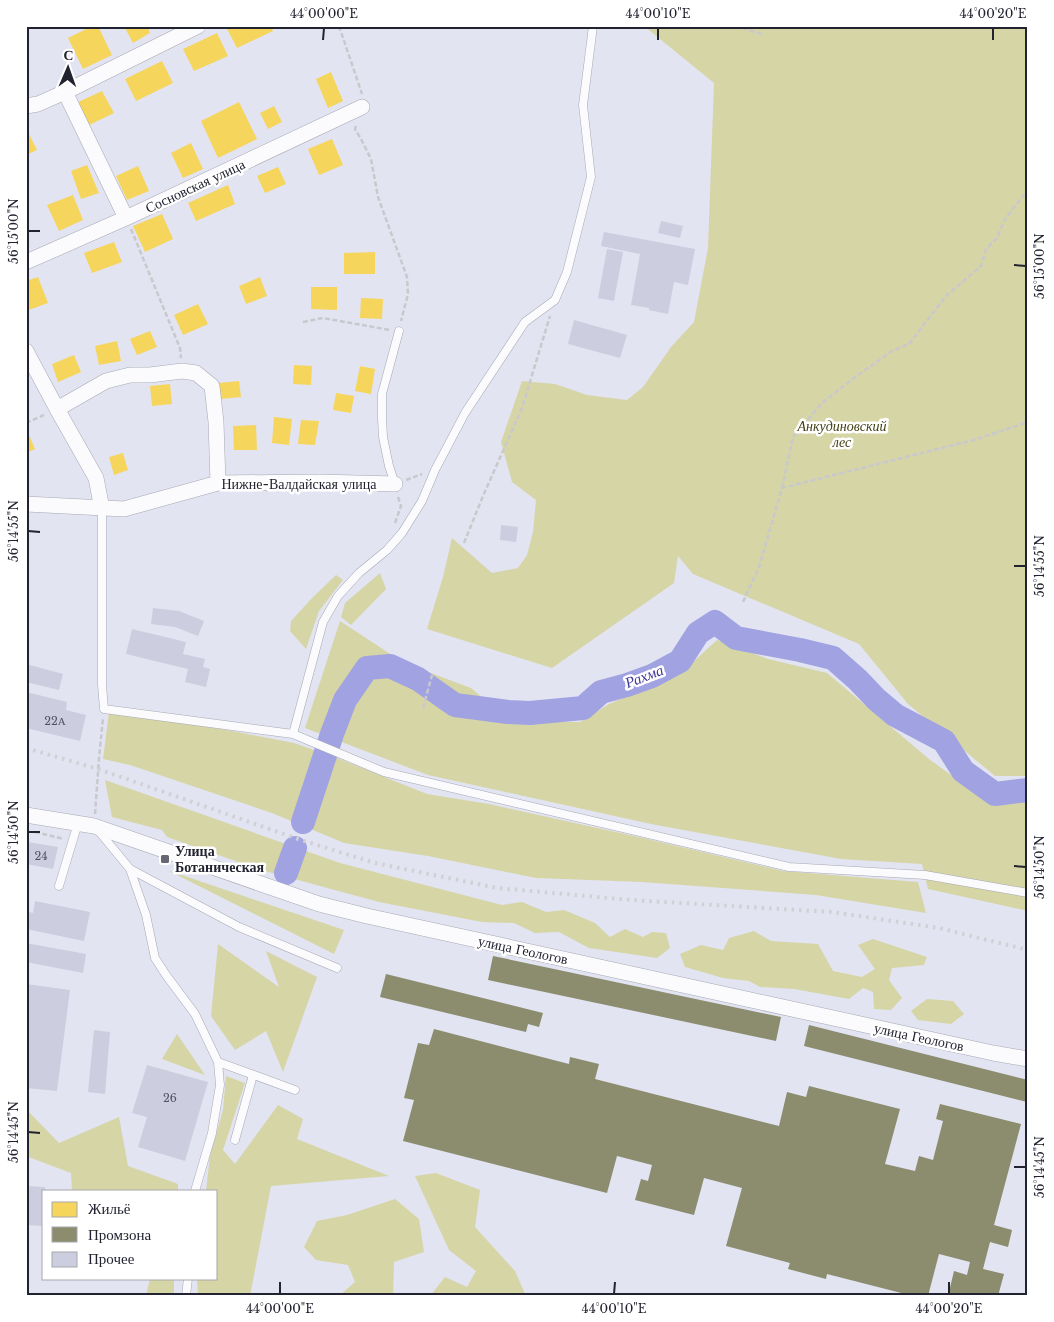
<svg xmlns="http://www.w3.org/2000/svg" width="1054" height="1322" font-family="'Libre Baskerville',serif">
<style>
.green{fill:#d6d5a6}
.homes{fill:#f6d55c}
.industry{fill:#8c8c6e}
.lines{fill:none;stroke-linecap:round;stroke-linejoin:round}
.river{stroke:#a0a2e2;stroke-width:24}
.building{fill:#cccdde}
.service-casing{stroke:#a6a8b3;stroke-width:9}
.minor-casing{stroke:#a6a8b3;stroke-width:16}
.path{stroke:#c8c8cd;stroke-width:2.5;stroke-dasharray:5 2.5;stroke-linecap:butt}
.service{stroke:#fbfbfd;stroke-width:8}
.minor{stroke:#fbfbfd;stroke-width:15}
.rail{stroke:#d0d0d5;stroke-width:4;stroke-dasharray:2.5 5;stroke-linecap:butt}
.ticks{fill:none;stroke:#222330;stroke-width:2}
.poi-dot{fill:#656774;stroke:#fff;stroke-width:2}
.labels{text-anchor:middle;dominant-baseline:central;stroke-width:5;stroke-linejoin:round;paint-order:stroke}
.number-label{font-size:11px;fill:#50515f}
.street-label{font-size:14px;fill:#222330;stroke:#fff}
.park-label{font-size:14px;font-style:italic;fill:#434116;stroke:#fff}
.poi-label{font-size:14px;font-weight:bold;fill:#222330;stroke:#fff;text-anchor:start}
.water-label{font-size:15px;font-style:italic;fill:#40379a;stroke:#fff}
.neatline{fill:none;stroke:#222330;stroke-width:2}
.ticks-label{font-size:12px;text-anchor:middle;fill:#222330}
</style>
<rect width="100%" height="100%" fill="#e2e4f2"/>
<!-- green -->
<path class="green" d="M644,26H1028V776H995L908,704L859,644L693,574L678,556L674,583L552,668L427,629L443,577L452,538L492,573L518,568L527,555L533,532L536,500L512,482L501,442L522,381L555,384L587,395L627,400L643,387L671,347L694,322L708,248L714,83Z
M380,573L386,589L351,625L341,617L345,603Z
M336,575L343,580L319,611L306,649L290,631L291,621L313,597Z
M340,621L404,663L471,688L510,721L580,722L609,704L681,673L717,640L768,659L827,673L929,759L988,802L1028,799V911L928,889L922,864L841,859L651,824L428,775L305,728Z
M109,712L227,730L294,743L337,758L427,794L489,804L643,838L783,871L918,882L926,913L816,895L642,882L536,878L428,856L344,843L272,813L130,765L103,759Z
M105,780L340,863L502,905L522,902L546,912L564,910L595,923L610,937L625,929L643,937L652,932L666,933L670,948L657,958L589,948L559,932L535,933L514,923L482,922L379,902L261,870L167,837L162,830L112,817Z
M167,870L344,930L334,954Z
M754,931L771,941L818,944L833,971L862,977L875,969L858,945L873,939L927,957L924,965L892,968L889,980L902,998L891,1010L874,1009L873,992L863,988L849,999L794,989L760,987L749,981L723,978L685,967L680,954L701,945L723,950L729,938Z
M218,944L279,987L266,951L317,977L283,1072L266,1031L235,1050L211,1016Z
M927,999L953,1001L964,1014L951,1024L918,1020L911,1011Z
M177,1034L205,1075L162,1059Z
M226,1076L245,1083L223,1150L235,1164L278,1105L303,1119L297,1139L389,1176L271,1186L250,1296H198L197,1278H216V1191H206L210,1156L223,1110Z
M26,1109L59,1143L119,1117L128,1166L178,1184V1191H72L71,1173L26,1156Z
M436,1173L480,1190L475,1227L515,1271L526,1296H430L445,1277L467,1287L476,1271L449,1250L415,1176Z
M395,1199L419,1219L424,1252L394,1262L393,1296H310V1294L340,1295L355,1282L348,1265L316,1260L304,1247L317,1221L347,1215Z
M150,1278H174V1296H146Z"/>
<!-- homes -->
<path class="homes" d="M92,26H98L112,55L83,69L68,38Z
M124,26H147L150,33L133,43Z
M232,26H271L273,31L237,48L227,29Z
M217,33L228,56L194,71L183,49Z
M162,61L173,83L136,101L125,79Z
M331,72L343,101L328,108L316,79Z
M102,91L114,113L87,126L76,103Z
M239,102L257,139L218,158L201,121Z
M274,106L282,122L268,129L260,113Z
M26,128L37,150L26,155Z
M332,139L343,165L319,175L308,149Z
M191,143L203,169L183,178L171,153Z
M87,165L99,193L81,199L71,171Z
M138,166L149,191L127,200L116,176Z
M278,167L286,184L265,193L257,176Z
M228,185L235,204L196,221L188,203Z
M73,195L83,220L59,231L47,205Z
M162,214L173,239L145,252L133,226Z
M114,242L122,262L92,273L84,253Z
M375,252V274H344V253Z
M38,277L48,303L26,311V281Z
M260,277L267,296L246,304L239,286Z
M311,287H337V310L311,309Z
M361,298L383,299L382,319L360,318Z
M198,304L208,324L183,335L174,315Z
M150,331L157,347L137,355L130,339Z
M117,341L121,361L99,365L95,346Z
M74,355L81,372L58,382L52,364Z
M294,365L312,366L311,385L293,384Z
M360,366L375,369L371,394L355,391Z
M239,381L241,397L220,399L219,383Z
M170,384L172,404L152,406L150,386Z
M336,393L354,396L351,413L333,410Z
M274,417L292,419L289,445L272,443Z
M301,420L319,421L315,445L298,444Z
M256,425L257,450H234L233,426Z
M26,428L35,449L26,453Z
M123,453L128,470L114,475L109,457Z"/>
<!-- industry -->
<path class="industry" d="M493,956L781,1017L776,1041L488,980Z
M386,974L543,1013L539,1027L528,1024L526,1032L380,997Z
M809,1025L1028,1080L1027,1102L804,1046Z
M434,1029L569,1064L570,1057L599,1064L595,1079L779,1126L787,1092L806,1097L809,1086L900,1109L885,1164L915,1171L919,1156L933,1160L943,1121L936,1119L940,1104L1021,1124L994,1225L1012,1230L1008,1247L990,1242L983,1269L1004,1274L998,1296H948L954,1271L967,1275L970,1262L939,1254L928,1296H913L827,1274L826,1279L788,1269L790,1263L726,1246L742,1188L704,1178L694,1215L635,1200L641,1179L648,1181L652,1165L617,1156L607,1193L403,1141L414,1100L404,1098L418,1043L429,1045Z"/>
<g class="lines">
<!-- river -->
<path class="river" d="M303,822L332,734L345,700L367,668L390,666L418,679L455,705L508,712L530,713L583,708L601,692L627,685L652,676L680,661L698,633L715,622L736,638L800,650L833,658L858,680L876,699L895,715L944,741L963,771L995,794L1028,790
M286,873L295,848"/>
</g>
<!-- building -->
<path class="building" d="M661,221L683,226L680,238L658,233Z
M604,232L695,249L688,285L674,282L668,314L649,310V308L631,305L640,254L601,246Z
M607,249L623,252L614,301L598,298Z
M574,320L627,335L620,358L568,344Z
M501,525L518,527L516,542L500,540Z
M153,608L179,611L204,621L198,636L175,627L151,624Z
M132,629L186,642L183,654L205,659L203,667L210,669L206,687L185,682L188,669L126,654Z
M26,664L63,674L59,690L26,682Z
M26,692L67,702L66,710L86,715L80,741L26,728Z
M28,842L58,847L53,869L26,864Z
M35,901L90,912L84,941L26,929V911L33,913Z
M26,943L86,954L83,973L26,962Z
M26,984L70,990L57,1091L26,1088Z
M94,1030L110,1032L105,1094L88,1092Z
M147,1065L208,1082L185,1161L138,1147L147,1117L132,1113Z
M26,1186L45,1187V1191H44V1226L26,1225Z"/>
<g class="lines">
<!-- service casing -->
<g class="service-casing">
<path id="service" d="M395,484L389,466L383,437L382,418V394L399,331
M102,509V685L104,709L293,734L384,772L789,867L925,875L1028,893
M293,734L323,622L338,596L359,573L387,550L402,533L422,501L435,470L465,413L525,322L555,300L567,272L591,177L583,105L593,26
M97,829L130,869L146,915L155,958L166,975L195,1014L218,1062L220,1085L212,1133L195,1191
M130,869L239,927L337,968
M59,886L78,823
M218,1062L295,1090
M235,1140L253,1075
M186,1296L188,1278"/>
</g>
<!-- minor casing -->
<g class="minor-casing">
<path id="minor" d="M65,92L126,218
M26,106L38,104L65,92L198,26
M26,262L126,218L362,107
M26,351L57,409L96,478L102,509
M57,409L106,381L130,375H150L182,371L196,373L212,386L216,422L218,483
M26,504L124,509L218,483L319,482L395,484
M26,815L94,826L319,904L367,916L993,1053L1028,1059"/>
</g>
<!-- path -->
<path class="path" d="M339,26L362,94
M735,26L762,34
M356,126L355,129L361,139L371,159L378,197L407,277L408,294L401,321
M131,229L180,348L181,358
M303,322L323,318L390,330
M26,423L44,415
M406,480L422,474
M782,488L793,437L822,403L854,378L892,351L909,344L946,296L981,266L986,249L997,238L1005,219L1022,197L1028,192
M395,523L401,506L398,497
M464,543L483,496L522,408L550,316
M743,602L759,567L782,488L974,440L1028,422
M423,708L432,675
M95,814L99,759L103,718
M35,832L64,839"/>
<!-- service -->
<use href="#service" class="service"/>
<!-- minor -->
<use href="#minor" class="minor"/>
<!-- rail -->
<path class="rail" d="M26,748L98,769L298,839L375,863L497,888L631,900L832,912L939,928L1028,950"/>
</g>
<!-- ticks -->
<path class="ticks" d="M323,40L324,28M658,40V28M993,40V28M28,231H40M1014,265L1026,266M28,531L40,532M1014,566H1026M28,832H40M1014,866L1026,867M28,1132L40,1133M1014,1167H1026M280,1294V1282M614,1294L615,1282M949,1294V1282"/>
<!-- markers -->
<rect class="poi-dot" x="160" y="854" width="10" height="10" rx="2.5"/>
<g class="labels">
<!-- number labels -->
<g class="number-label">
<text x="55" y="721">22А</text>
<text x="41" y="856">24</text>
<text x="170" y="1098">26</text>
</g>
<!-- street labels -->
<g class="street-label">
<text transform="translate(195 186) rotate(-25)">Сосновская улица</text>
<text x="299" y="484">Нижне-Валдайская улица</text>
<text transform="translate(523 950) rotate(12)">улица Геологов</text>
<text transform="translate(919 1037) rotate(12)">улица Геологов</text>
</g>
<!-- park labels -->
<g class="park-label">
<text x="842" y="426">Анкудиновский<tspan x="842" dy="16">лес</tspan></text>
</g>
<!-- poi labels -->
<g class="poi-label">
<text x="175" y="851">Улица<tspan x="175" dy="16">Ботаническая</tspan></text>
</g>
<!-- water labels -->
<g class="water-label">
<text transform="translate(644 676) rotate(-21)">Рахма</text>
</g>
</g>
<!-- border -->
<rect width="1054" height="1322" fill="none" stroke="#ffffff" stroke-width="55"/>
<!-- legend -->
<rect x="42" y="1190" width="175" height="90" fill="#ffffff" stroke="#a7a7ac"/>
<rect x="52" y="1202" width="25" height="15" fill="#f6d55c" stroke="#a7a7ac"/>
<text x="88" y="1214" font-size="15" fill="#222330">Жильё</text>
<rect x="52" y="1227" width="25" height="15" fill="#8c8c6e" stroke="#a7a7ac"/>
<text x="88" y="1240" font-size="15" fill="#222330">Промзона</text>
<rect x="52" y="1252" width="25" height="15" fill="#cccdde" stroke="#a7a7ac"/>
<text x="88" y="1264" font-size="15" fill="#222330">Прочее</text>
<!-- north arrow -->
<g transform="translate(68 68) rotate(2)" stroke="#ffffff" stroke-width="4" paint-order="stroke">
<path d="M0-4L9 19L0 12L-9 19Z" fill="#222330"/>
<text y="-8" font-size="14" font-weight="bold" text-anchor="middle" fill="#222330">С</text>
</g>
<rect x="28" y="28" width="998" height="1266" class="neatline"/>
<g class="ticks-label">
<text x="324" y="18">44°00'00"E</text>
<text x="658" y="18">44°00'10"E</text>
<text x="993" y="18">44°00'20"E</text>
<text transform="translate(14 231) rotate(-90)" y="4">56°15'00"N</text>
<text transform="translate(1040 266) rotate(-90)" y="4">56°15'00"N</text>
<text transform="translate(14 531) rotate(-90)" y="4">56°14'55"N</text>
<text transform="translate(1040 566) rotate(-90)" y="4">56°14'55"N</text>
<text transform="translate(14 832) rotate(-90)" y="4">56°14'50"N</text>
<text transform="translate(1040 867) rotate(-90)" y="4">56°14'50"N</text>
<text transform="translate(14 1132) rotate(-90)" y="4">56°14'45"N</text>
<text transform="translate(1040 1167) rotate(-90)" y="4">56°14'45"N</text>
<text x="280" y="1313">44°00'00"E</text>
<text x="614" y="1313">44°00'10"E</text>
<text x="949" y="1313">44°00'20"E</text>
</g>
</svg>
